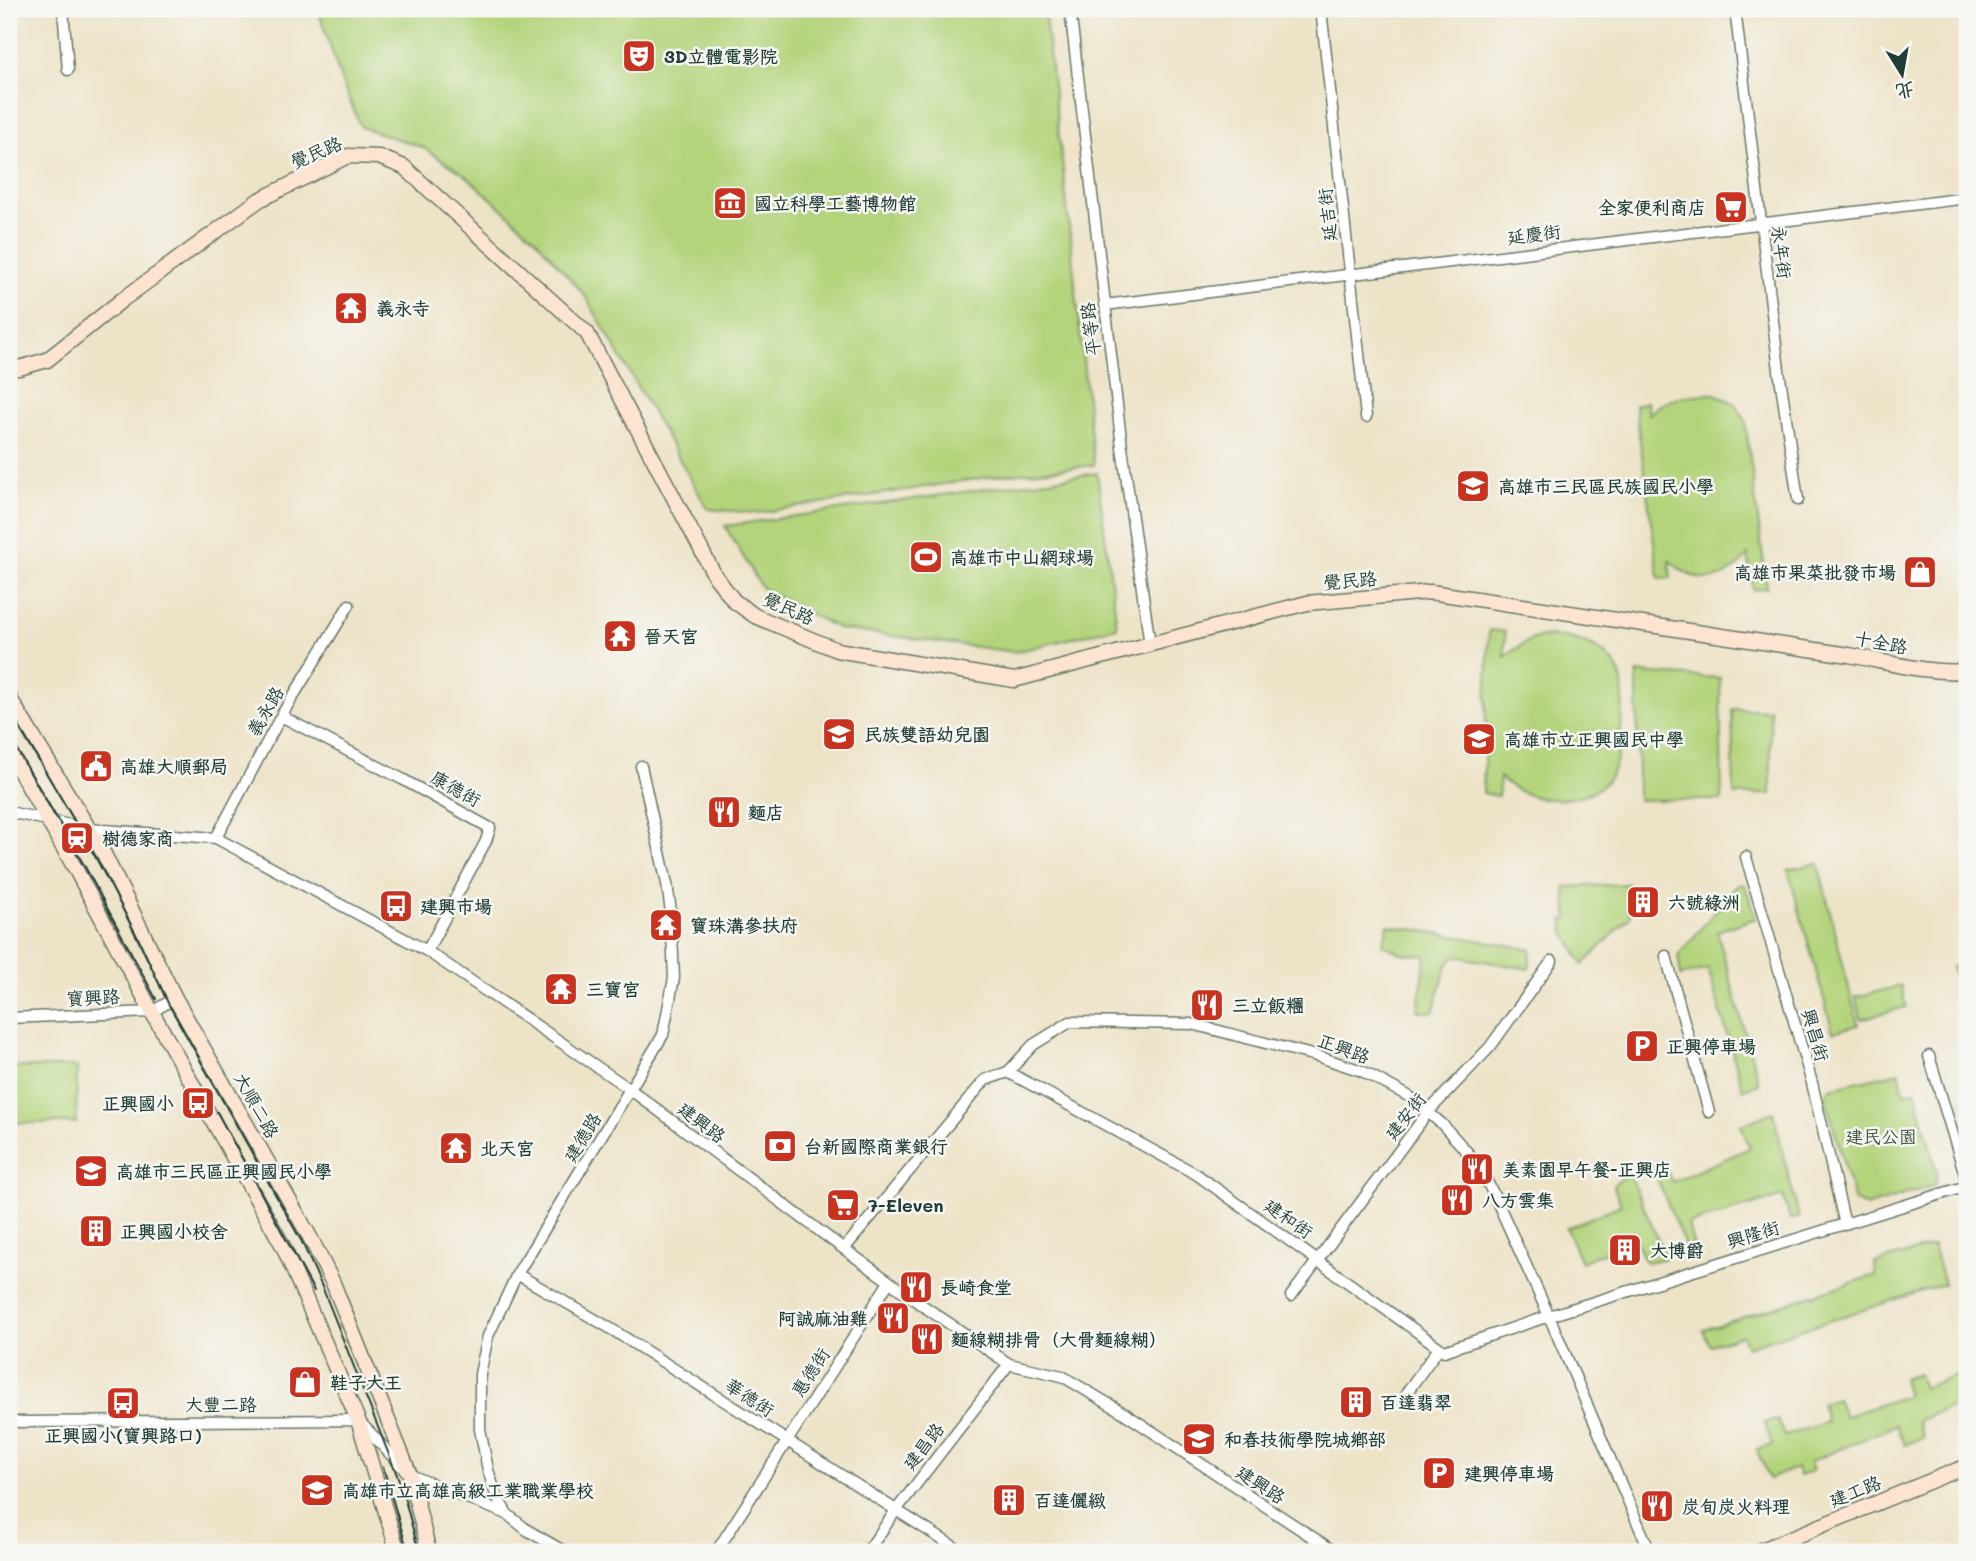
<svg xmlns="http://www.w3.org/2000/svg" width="1976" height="1561" font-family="Mali,'LXGW WenKai TC',sans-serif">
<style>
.green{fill:#b4d47c;stroke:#6a8858;stroke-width:2}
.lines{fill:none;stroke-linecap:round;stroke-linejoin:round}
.street-casing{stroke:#677767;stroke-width:13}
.secondary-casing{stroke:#677767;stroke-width:17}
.street{stroke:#fff;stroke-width:10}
.secondary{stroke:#fde4d1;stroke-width:14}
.tram{stroke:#1f3d34;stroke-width:2}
.labels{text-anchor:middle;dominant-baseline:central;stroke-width:5;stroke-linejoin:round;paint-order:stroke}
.poi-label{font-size:18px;font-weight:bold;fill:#1f3d34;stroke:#f6f6f2;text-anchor:start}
.street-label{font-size:18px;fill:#1f3d34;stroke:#f6f6f2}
.park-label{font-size:18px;fill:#3d5b42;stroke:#f6f6f2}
</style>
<rect width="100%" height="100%" fill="#f6f6f2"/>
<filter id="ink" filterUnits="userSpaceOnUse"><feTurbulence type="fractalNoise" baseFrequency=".0143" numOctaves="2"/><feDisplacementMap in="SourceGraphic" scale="14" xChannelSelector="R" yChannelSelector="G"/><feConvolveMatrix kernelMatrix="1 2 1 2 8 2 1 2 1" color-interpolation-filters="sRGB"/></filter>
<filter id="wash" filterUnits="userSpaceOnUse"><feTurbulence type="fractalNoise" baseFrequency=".00686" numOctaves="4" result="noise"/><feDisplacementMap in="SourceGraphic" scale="28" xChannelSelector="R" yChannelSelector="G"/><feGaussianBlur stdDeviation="1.57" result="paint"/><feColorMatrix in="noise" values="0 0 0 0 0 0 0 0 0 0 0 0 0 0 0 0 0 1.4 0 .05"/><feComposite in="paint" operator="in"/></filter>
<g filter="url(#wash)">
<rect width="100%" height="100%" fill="#ede3c7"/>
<!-- green -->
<path class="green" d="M318,9H1044L1064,178L1094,465L1002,475L757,513L708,509L586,297L535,238L465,175L422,147L361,127L343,85Z
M1715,394L1734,403L1745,419L1767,588L1753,590L1748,555C1724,585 1697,587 1669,560L1671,578L1659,579L1635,405L1647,402L1649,414C1668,395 1689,395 1715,394Z
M1097,473L1117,627L1015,652L839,629L762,588L725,526Z
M1489,630L1505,632V657C1514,650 1524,642 1536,638C1564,632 1603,644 1617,668C1625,682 1623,700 1622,715C1619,760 1619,794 1563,799C1538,801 1518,794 1500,777L1498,796L1483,793Z
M1637,673L1720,678L1722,800H1638Z
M1732,709L1770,710L1771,794L1734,795Z
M1818,863L1858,1025L1833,1032L1788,870Z
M1628,884L1630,917L1583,965L1565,932L1563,920L1568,919L1565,887Z
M1738,884L1745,885L1756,918L1717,931L1759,1084L1743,1089L1708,969L1681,976L1678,956Z
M1388,925L1531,949L1529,969L1455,956L1447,965L1433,1012L1418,1011L1426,956L1401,953L1383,945Z
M1967,964V999L1960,1001L1952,967Z
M1901,986L1906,1007L1861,1019L1855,997Z
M9,1067H77L76,1123H9Z
M1899,1072L1904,1093L1915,1091L1937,1174L1935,1185L1866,1207L1854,1200L1825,1097L1830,1088Z
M1773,1112L1799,1218L1790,1219L1783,1196L1688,1224L1694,1247L1686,1248L1651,1164L1662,1160L1672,1182L1750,1148L1741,1125Z
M1629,1173L1666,1258L1646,1262L1635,1239L1581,1262L1566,1228L1621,1205L1613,1185Z
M1933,1246L1944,1284L1747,1347L1742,1335L1710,1345L1703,1330L1876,1275L1875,1263Z
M1967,1372V1416L1962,1418L1956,1405L1917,1421L1923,1438L1904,1445L1896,1425L1810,1462L1813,1471L1799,1476L1796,1468L1769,1479L1757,1450L1772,1445L1765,1423L1778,1419L1784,1436L1827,1422L1821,1403L1837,1398L1844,1417L1908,1395L1903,1379L1918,1374L1923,1388Z"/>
</g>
<g filter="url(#ink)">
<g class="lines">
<!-- street casing -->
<g class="street-casing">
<path id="street" d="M63,9L68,70
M1070,9L1122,447L1150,645
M1321,9L1366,417
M1735,9L1779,370L1798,500
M1105,305L1967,198
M281,716L402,779L490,828L486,841L427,951
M9,812L89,829L216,838L427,951L631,1090L829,1238L919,1303L1009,1364L1062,1376L1124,1413L1335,1552
M216,838L281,716L349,605
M1746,857L1812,1083L1845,1225
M1666,956L1709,1112
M9,1018L152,1012L175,998
M1929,1056L1967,1181
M1008,1072L1196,1174L1444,1351L1549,1316L1967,1186
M844,1249L985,1080L1008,1072L1033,1045L1070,1022L1192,1024L1320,1057L1362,1071L1410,1097L1442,1124L1478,1164L1496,1199L1549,1316L1650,1552
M517,1274L608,1327L962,1552
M1291,1296L1428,1112L1490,1047L1552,961
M1407,1392L1438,1349
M9,1422L358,1420L410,1475L507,1514
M565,1552L527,1530L507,1514L496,1495L488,1470L480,1429V1374L488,1336L517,1274L663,1035L674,978L671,912L667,884L641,766
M716,1552L889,1282
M867,1552L897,1509L1009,1364"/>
</g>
<!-- secondary casing -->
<g class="secondary-casing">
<path id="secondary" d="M9,367L19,368L47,360L122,300L259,200L348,156L379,157L404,167L587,333L715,576L734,601L755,616L837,650L1014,680L1307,603L1430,592L1849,655C1888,662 1927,674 1967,671
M9,697L104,854L175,998L311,1239L333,1283L410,1475L429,1552
M9,752L76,870L152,1012L283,1246L358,1420L398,1552
M1757,1552L1967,1466"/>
</g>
<!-- street -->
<use href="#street" class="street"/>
<!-- secondary -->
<use href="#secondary" class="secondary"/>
<!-- tram -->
<path class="tram" d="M9,709L96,858L138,938L168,1003L302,1242L323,1289L401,1485L419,1552
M9,736L84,865L156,999
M217,1112L314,1291
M383,1467L408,1552"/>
</g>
</g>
<!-- icons -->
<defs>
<g id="theatre-square" transform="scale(1.75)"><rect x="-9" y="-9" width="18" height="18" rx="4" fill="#c8321e" stroke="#f6f6f2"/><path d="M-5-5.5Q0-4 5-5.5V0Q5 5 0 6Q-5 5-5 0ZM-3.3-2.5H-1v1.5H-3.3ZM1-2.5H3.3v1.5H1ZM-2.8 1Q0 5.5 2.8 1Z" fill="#fff"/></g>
<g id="museum-square" transform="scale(1.75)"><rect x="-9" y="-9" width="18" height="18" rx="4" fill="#c8321e" stroke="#f6f6f2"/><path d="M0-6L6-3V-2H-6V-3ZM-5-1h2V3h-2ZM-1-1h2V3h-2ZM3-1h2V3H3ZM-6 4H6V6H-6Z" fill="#fff"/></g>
<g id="supermarket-square" transform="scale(1.75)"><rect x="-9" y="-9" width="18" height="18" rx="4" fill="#c8321e" stroke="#f6f6f2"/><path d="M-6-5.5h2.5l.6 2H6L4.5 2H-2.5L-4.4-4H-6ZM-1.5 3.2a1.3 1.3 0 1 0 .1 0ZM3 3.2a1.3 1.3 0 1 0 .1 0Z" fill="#fff"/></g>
<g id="temple-square" transform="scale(1.75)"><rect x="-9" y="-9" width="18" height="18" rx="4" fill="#c8321e" stroke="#f6f6f2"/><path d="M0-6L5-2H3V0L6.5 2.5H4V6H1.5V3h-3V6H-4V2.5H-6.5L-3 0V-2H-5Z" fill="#fff"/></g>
<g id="school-square" transform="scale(1.75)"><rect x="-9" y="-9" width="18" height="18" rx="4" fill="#c8321e" stroke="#f6f6f2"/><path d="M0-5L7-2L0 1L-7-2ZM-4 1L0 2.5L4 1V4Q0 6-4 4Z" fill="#fff"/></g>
<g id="stadium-square" transform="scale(1.75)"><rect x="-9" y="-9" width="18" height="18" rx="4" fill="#c8321e" stroke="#f6f6f2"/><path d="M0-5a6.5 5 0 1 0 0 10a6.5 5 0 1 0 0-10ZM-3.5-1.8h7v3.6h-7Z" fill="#fff"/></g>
<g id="shop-square" transform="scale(1.75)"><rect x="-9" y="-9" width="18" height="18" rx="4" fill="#c8321e" stroke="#f6f6f2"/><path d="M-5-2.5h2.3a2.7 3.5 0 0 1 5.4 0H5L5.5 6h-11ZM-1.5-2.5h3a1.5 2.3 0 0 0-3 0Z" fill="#fff"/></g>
<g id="civic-square" transform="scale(1.75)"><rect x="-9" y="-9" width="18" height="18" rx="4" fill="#c8321e" stroke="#f6f6f2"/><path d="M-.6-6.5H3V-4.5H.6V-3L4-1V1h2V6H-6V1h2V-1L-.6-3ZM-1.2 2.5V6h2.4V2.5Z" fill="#fff"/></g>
<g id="restaurant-square" transform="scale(1.75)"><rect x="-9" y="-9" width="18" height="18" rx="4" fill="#c8321e" stroke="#f6f6f2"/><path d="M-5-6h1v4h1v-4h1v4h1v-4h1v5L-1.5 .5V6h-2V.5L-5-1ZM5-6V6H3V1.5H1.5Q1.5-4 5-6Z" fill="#fff"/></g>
<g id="station-square" transform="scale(1.75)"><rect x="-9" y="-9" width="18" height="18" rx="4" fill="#c8321e" stroke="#f6f6f2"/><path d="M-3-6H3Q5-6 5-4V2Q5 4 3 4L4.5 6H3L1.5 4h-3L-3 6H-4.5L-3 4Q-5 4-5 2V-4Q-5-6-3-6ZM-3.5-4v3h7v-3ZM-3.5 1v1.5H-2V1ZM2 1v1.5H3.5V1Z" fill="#fff"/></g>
<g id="building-square" transform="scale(1.75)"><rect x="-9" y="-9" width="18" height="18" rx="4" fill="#c8321e" stroke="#f6f6f2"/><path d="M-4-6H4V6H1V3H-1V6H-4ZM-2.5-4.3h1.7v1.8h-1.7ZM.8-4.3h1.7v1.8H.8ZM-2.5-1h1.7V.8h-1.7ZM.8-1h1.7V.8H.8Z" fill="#fff"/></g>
<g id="bus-square" transform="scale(1.75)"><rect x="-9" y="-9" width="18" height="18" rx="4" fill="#c8321e" stroke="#f6f6f2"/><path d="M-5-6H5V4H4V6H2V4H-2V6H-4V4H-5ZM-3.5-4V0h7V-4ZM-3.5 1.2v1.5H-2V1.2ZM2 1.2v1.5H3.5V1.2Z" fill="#fff"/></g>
<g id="parking-square" transform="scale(1.75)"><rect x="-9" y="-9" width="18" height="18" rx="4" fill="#c8321e" stroke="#f6f6f2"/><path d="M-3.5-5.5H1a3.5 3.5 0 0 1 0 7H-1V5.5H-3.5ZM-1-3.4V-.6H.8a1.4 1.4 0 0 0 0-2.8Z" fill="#fff"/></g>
<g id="bank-square" transform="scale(1.75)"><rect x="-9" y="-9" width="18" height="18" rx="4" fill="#c8321e" stroke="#f6f6f2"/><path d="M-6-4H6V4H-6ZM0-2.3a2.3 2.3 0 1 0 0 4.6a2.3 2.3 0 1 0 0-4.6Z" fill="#fff"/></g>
<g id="university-square" transform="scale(1.75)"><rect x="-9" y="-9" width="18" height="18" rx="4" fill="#c8321e" stroke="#f6f6f2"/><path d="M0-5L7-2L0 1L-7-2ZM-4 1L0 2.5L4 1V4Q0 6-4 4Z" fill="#fff"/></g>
</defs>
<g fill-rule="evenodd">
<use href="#theatre-square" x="639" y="56"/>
<use href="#museum-square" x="730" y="203"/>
<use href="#supermarket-square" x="1731" y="207"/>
<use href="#temple-square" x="351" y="308"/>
<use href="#school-square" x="1473" y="486"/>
<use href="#stadium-square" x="926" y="557"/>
<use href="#shop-square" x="1920" y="572"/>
<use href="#temple-square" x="620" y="636"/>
<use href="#school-square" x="839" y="734"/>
<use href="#school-square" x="1479" y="739"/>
<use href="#civic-square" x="96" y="766"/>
<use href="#restaurant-square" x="724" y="812"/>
<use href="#station-square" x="77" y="838"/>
<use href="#building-square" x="1643" y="902"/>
<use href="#bus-square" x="396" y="906"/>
<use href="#temple-square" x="666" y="925"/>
<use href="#temple-square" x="561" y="989"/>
<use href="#restaurant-square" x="1207" y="1005"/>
<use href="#parking-square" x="1642" y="1046"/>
<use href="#bus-square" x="198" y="1103"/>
<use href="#bank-square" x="780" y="1146"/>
<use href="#temple-square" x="456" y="1148"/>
<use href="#restaurant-square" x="1477" y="1169"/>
<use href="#school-square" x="91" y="1171"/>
<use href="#restaurant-square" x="1457" y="1200"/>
<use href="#supermarket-square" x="843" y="1205"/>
<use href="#building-square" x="96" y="1231"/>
<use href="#building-square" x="1625" y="1250"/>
<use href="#restaurant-square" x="916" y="1287"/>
<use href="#restaurant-square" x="893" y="1318"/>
<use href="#restaurant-square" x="927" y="1339"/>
<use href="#shop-square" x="305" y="1382"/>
<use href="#building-square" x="1356" y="1402"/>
<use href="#bus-square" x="123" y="1403"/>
<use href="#university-square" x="1199" y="1439"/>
<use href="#parking-square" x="1439" y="1473"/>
<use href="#school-square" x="317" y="1490"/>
<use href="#building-square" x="1009" y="1500"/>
<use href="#restaurant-square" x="1657" y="1506"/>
</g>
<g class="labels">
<!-- poi labels -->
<g class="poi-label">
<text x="664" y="56">3D立體電影院</text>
<text x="754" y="203">國立科學工藝博物館</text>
<text x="1706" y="207" text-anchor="end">全家便利商店</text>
<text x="376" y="308">義永寺</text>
<text x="1498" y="486">高雄市三民區民族國民小學</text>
<text x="950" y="557">高雄市中山網球場</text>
<text x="1896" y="572" text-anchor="end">高雄市果菜批發市場</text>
<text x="644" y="636">晉天宮</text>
<text x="864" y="734">民族雙語幼兒園</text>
<text x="1504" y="739">高雄市立正興國民中學</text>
<text x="120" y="766">高雄大順郵局</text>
<text x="748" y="812">麵店</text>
<text x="102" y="838">樹德家商</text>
<text x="1668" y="902">六號綠洲</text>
<text x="420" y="906">建興市場</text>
<text x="690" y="925">寶珠溝參扶府</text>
<text x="586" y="989">三寶宮</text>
<text x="1232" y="1005">三立飯糰</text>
<text x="1666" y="1046">正興停車場</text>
<text x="174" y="1103" text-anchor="end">正興國小</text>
<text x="804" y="1146">台新國際商業銀行</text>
<text x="480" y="1148">北天宮</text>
<text x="1502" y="1169">美素園早午餐-正興店</text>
<text x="116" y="1171">高雄市三民區正興國民小學</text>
<text x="1482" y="1200">八方雲集</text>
<text x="868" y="1205">7-Eleven</text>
<text x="120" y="1231">正興國小校舍</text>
<text x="1650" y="1250">大博爵</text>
<text x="940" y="1287">長崎食堂</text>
<text x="868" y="1318" text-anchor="end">阿誠麻油雞</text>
<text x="951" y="1339">麵線糊排骨（大骨麵線糊）</text>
<text x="330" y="1382">鞋子大王</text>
<text x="1380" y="1402">百達翡翠</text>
<text x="123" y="1435" text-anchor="middle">正興國小(寶興路口)</text>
<text x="1224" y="1439">和春技術學院城鄉部</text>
<text x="1464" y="1473">建興停車場</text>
<text x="342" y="1490">高雄市立高雄高級工業職業學校</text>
<text x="1034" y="1500">百達儷緻</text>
<text x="1682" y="1506">炭旬炭火料理</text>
</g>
<!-- street labels -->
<g class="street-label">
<text transform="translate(316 152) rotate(-23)">覺民路</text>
<text transform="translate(1327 215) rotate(-96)">延吉街</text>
<text transform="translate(1534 234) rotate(-7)">延慶街</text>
<text transform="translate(1782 252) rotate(83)">永年街</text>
<text transform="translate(1090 329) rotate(-97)">平等路</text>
<text transform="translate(1350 580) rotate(-5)">覺民路</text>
<text transform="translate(789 608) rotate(24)">覺民路</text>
<text transform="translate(1881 642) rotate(11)">十全路</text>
<text transform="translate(265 711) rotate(-60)">義永路</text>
<text transform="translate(456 788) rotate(29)">康德街</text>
<text transform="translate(93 997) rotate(-3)">寶興路</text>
<text transform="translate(1816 1035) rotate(74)">興昌街</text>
<text transform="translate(1344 1048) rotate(20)">正興路</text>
<text transform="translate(257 1105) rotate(61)">大順二路</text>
<text transform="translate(1405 1116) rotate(-52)">建安街</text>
<text transform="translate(702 1122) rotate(37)">建興路</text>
<text transform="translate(582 1137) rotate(-59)">建德路</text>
<text transform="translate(1289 1218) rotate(35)">建和街</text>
<text transform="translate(1753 1234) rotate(-17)">興隆街</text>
<text transform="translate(810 1372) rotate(-57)">惠德街</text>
<text transform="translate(750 1397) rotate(33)">華德街</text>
<text x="221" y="1404">大豐二路</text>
<text transform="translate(923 1446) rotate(-52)">建昌路</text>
<text transform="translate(1261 1484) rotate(33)">建興路</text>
<text transform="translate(1855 1491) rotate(-22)">建工路</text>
</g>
<!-- park labels -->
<g class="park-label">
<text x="1881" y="1136">建民公園</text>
</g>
</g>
<!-- margin -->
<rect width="1976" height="1561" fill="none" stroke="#f6f6f2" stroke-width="35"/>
<!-- north arrow -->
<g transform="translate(1902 74) rotate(169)" stroke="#f6f6f2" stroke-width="5" paint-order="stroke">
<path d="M0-5L12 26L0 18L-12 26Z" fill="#1f3d34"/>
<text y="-10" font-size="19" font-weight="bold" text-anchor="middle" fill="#1f3d34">北</text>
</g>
</svg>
